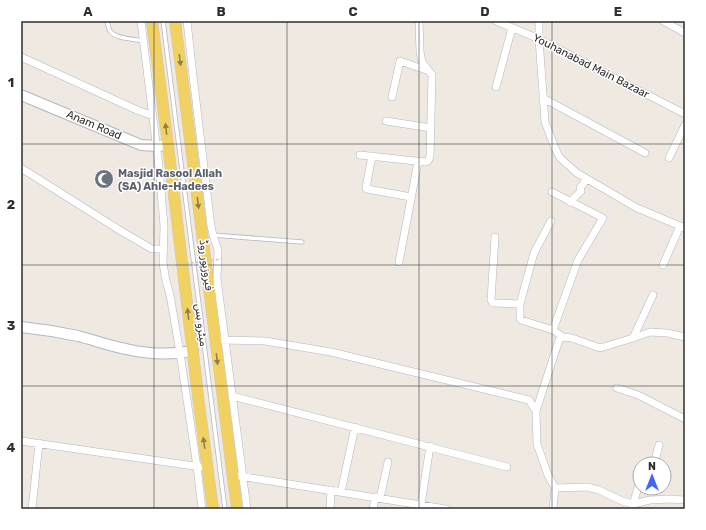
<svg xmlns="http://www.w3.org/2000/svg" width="706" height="530" font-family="Rubik,'Noto Sans Arabic',sans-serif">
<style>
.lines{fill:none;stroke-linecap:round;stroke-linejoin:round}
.lane-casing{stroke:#b4b7c1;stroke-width:5}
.street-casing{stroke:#b4b7c1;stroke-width:8}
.secondary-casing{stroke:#b4b7c1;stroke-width:12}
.primary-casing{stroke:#c9c9c9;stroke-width:12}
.lane{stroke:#fff;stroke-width:3.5}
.street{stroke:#fff;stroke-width:7}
.secondary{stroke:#fff;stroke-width:10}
.primary{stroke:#f2d163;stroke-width:11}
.path-bridge{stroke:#c9c9c9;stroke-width:1.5;stroke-dasharray:3 2;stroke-linecap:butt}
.oneway{fill:#908048}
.grid{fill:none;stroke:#2e2e2e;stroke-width:1;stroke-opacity:0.55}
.labels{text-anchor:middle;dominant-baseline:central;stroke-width:3;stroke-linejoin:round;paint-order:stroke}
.street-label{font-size:11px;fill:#2e2e2e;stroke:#fff}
.worship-label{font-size:11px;font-weight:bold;fill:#5b616d;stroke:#fff;text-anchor:start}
.neatline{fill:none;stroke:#2e2e2e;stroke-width:1.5}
.grid-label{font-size:13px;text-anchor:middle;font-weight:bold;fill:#2e2e2e}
</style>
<rect width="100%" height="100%" fill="#efe9e1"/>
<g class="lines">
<!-- lane casing -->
<g class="lane-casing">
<path id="lane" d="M107,21C108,24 108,28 110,31C115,39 135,39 144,41
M163,21L225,509
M213,235L302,242"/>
</g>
<!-- street casing -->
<g class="street-casing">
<path id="street" d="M141,21L159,167L164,226L163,263L166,281L170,295L180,353L197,467L202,509
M187,21L193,76L211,226L213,235L218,250L217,279L219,294L247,509
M496,21L539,39L685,114
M539,21V39L545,122L555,148L560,158L577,173L637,208L685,228
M663,21L685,33
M21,57L137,110L153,116
M496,87L512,28
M392,97L400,61L429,71
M543,98L645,153
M386,121L431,128
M360,155L425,162L428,161L430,157L432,75L422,62L420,52L419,21
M372,156L366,188L367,189L411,197
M669,158L685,125
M21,168L121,231L152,249H164
M552,192L603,218L578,260L553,330
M570,202L581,191L580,188L587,179
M551,221L534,253L520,304V318L521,320L553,330L563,337
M495,237L491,300L492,302L494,303L520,304
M399,262L418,162
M663,265L680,226
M633,338L653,295
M221,340L265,341L331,352L529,400L536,411L537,444L548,475L555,488L553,509
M617,388L638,395L685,419
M232,396L507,467
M536,411L559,340L563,337L572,338L600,348L633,338L650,332L667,333L685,337
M21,441L201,467
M654,464L659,445
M239,476L446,509
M555,488L587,487L599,490L622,501L633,504L650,500L669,499L685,500
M341,492L355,427
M380,498L388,462
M633,504L640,481
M421,505L430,446
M32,509L39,443
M330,509L331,490
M373,509L375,497"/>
</g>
<!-- secondary casing -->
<g class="secondary-casing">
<path id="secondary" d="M21,95L141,145L156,146L168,145
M21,327C40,329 59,332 78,336C94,340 110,346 126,349C147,354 171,355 193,351"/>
</g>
<!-- primary casing -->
<g class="primary-casing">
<path id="primary" d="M152,21L168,145L199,404L213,509
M175,21L237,509"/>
</g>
<!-- lane -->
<use href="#lane" class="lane"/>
<!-- street -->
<use href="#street" class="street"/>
<!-- secondary -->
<use href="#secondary" class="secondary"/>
<!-- primary -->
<use href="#primary" class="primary"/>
<!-- path-bridge -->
<path class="path-bridge" d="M176,265L222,259"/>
</g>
<!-- one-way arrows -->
<defs><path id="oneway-solid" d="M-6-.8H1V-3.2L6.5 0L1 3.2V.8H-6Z"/></defs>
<g class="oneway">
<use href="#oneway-solid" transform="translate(180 60) rotate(82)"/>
<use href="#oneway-solid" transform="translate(166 129) rotate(-97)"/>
<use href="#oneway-solid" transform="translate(198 203) rotate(83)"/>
<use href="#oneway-solid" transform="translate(188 314) rotate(-97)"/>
<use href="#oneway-solid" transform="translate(217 359) rotate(83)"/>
<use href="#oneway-solid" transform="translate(204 443) rotate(-98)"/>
</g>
<!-- grid -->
<path class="grid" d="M154,21V509M287,21V509M419,21V509M552,21V509M21,144H685M21,265H685M21,386H685"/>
<!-- icons -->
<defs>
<g id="mosque-disc" transform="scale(1)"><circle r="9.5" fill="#6b7280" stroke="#fff"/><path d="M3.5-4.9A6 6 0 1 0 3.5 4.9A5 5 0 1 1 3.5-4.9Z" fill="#fff"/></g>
</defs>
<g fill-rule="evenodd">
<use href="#mosque-disc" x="104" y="179"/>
</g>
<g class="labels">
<!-- street labels -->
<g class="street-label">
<text transform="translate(591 66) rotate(27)">Youhanabad Main Bazaar</text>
<text transform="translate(94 125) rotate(23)">Anam Road</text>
<text transform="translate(206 265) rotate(83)">فیروزپور روڈ</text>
<text transform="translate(201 325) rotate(83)">میٹرو بس</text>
</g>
<!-- worship labels -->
<g class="worship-label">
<text x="118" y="173">Masjid Rasool Allah<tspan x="118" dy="13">(SA) Ahle-Hadees</tspan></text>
</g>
</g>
<!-- border -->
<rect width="706" height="530" fill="none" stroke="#ffffff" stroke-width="44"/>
<!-- north arrow -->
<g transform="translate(652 476)"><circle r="19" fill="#ffffff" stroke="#ababab"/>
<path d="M0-3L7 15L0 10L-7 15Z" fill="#4264fb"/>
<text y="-6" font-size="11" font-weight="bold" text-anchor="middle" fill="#2e2e2e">N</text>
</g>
<rect x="22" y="22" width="662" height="486" class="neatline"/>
<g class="grid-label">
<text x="88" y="16">A</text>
<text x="221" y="16">B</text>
<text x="353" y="16">C</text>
<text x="485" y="16">D</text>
<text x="618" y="16">E</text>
<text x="11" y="87">1</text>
<text x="11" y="209">2</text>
<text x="11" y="330">3</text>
<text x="11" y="452">4</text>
</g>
</svg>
